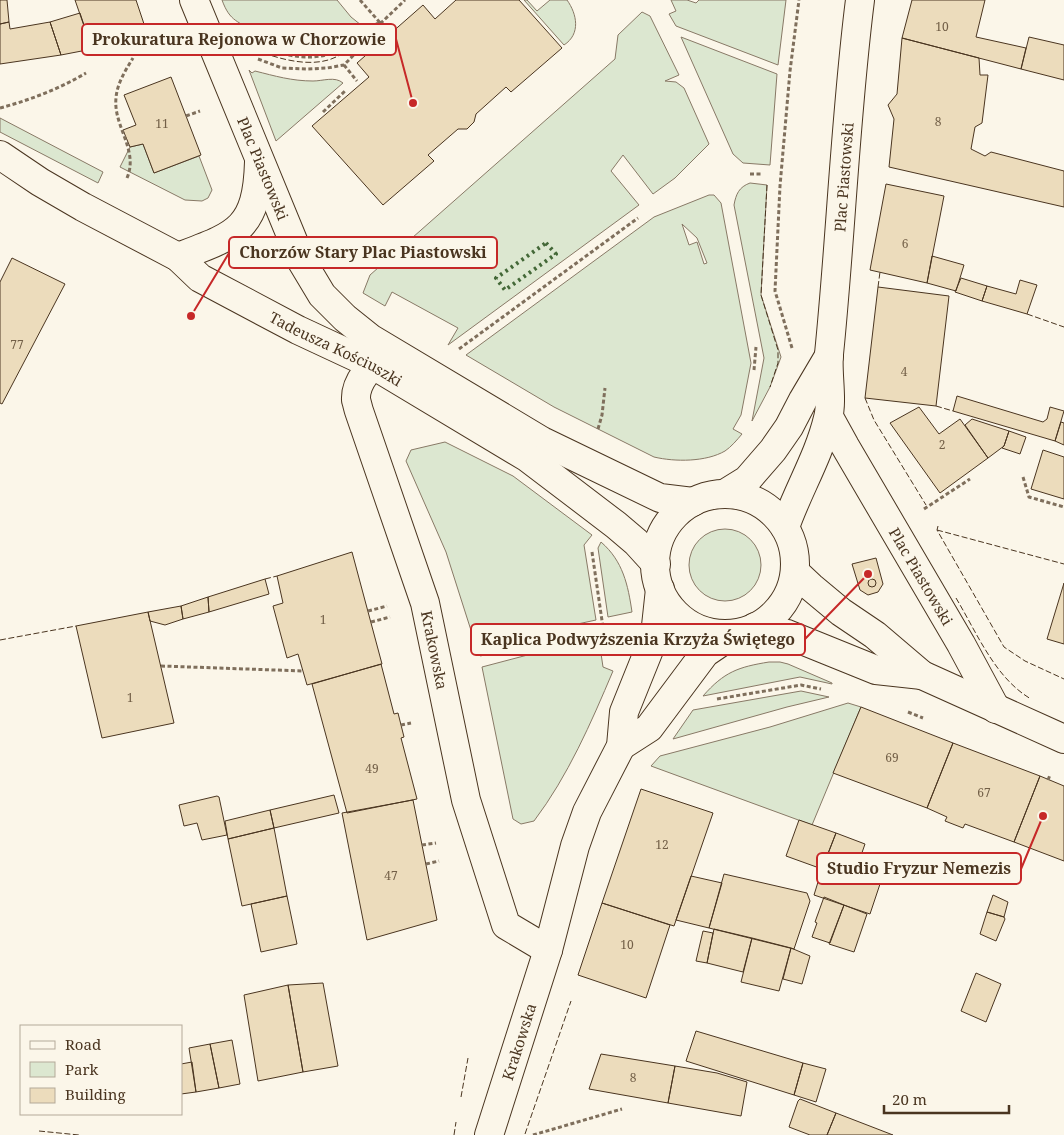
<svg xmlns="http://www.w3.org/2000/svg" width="1064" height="1135" font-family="'Noto Serif',serif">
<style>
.green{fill:#dce7d0;stroke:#887966;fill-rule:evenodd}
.building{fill:#ecdcbc;stroke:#4a3520}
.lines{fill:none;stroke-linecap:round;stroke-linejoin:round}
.minor-casing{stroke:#4a3520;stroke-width:30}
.path{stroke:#7f6f5c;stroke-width:3;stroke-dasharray:4 2.5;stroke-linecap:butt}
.minor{stroke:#fbf6e9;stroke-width:28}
.hedge{stroke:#436837;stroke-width:4;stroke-dasharray:2.5 4;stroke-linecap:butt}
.fence{stroke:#4a3520;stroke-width:1;stroke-dasharray:6 2.5;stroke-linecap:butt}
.labels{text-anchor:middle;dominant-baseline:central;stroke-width:4;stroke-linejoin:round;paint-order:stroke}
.number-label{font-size:12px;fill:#725f47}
.street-label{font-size:15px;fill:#4a3520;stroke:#fbf6e9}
.leader{fill:none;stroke:#c62828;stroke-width:2}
.callout-dot{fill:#c62828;stroke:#fbf6e9;stroke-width:2}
.callout{fill:#fbf6e9;stroke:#c62828;stroke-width:2}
.callout-label{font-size:16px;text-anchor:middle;font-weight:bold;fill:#4a3520}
</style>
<rect width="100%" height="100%" fill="#fbf6e9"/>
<!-- green -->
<path class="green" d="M222,0H337L351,17L361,25C356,30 351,37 346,42C340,47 332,49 325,51C299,57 278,47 257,33C238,21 230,22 222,0Z
M524,0H527L537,11L550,0H567C577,14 581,34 564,45Z
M671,0H687L696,3L699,0H786L778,65L676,26L669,14L676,11Z
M642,12L650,16L679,75L665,81L676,82L684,88L709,144L675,178L653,194L623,155L611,171L639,205L448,345L458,328L392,292L385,306L363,293L370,275L615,59L618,35Z
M681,37L777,74L770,165L743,163L733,154Z
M249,70L252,73L255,71C275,76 292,81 313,81C323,81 335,76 343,83L276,141Z
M0,118L103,172L98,183L0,132Z
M143,144L154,173L199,156L212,190L208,198L202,201L185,200L120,167L130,147Z
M750,183L767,185L761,295L781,357L770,387L752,421L764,358L734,205C736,194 739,187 750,183Z
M709,195H714L721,203L751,363L741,415L733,429L742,434C737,440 731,447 725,451C706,462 675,462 654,457L554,407L466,355L654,217ZM682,224L697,238L707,263L704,264L697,242L689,245Z
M445,442L513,476L592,535L584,545L596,620L476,646L446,552L406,461L411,450Z
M689 565a36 36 0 1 1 72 0a36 36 0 1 1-72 0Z
M601,542C623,561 628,585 632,612L608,617L598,548Z
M599,640L603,667L613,671C591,723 568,776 534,821L521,824L513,819L482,667L558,647Z
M769,662H780L788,664L832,683V684L800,677L703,696C724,672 738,667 769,662Z
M801,691L829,697L787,707L673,739L693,710Z
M848,703L861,707L812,825L651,766L660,756L770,727Z"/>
<!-- building -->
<path class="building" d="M0,0H7L9,22L0,24Z
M75,0H136L146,30L92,49Z
M456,0H519L562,48L511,92L506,87L476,114L474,122L467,129H458L428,155L434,161L383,205L312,126L369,77L357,63L423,5L435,19Z
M912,0H985L976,37L1026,48L1021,69L902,38Z
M80,13L92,49L61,55L50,22Z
M9,22L10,29L50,22L61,55L0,64V24Z
M1029,37L1064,45V80L1021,69Z
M902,38L979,58L980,75H988L982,123L975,127L971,149L985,156L991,152L1064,171V207L889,167L894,119L888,105L897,94Z
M171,77L201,155L154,173L143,144L130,147L123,130L136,125L124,95Z
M886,184L944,196L927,283L870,270Z
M932,256L964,265L956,291L927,283Z
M12,258L65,284L2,404L0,403V282Z
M961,278L987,286L982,301L955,292Z
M1020,280L1037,285L1027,314L982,301L987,286L1016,294Z
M878,287L949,296L936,406L865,398Z
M957,396L1043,422L1047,419L1050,407L1064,411L1055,441L953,411Z
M919,407L939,434L960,419L988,458L940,493L890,423Z
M972,419L1009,431L1004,446L988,458L965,425Z
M1061,422L1064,423V445L1055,441Z
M1009,431L1026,437L1020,454L1002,448L1004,446Z
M1043,450L1064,457V499L1031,489Z
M352,552L382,664L307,685L298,654L287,658L273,606L283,603L277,576Z
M876,558L883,584L878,592L868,595L860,590L852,564Z
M868 583a4 4 0 1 1 8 0a4 4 0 1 1-8 0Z
M265,579L269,594L209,612L208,597Z
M1064,583V644L1047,639Z
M208,597L209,612L183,619L181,606Z
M181,606L183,619L165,625L150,621L148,612Z
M148,612L174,723L102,738L76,626Z
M381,664L394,714L398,713L404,737L401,738L417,799L347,813L312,684Z
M861,707L953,743L927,808L833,773Z
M953,743L1040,776L1014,842L965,824L963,828L945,821L947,817L927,808Z
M1040,776L1064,786V861L1014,842Z
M641,789L713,813L674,926L602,903Z
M334,795L339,813L274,828L270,810Z
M217,796L219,797L227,835L202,840L197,823L184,826L179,805Z
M413,800L437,920L367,940L342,813Z
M270,810L274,828L228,839L225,821Z
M799,820L836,833L822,869L786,856Z
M274,828L287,896L242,906L228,839Z
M836,833L865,844L857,867L883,875L870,914L814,895L822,869Z
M724,874L807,893L810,901L794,949L709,928Z
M691,876L722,883L709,928L676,920Z
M993,895L1008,902L1004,917L987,912Z
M287,896L297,944L261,952L251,904Z
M824,897L844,905L830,943L812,937L817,923L815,922Z
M602,903L670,925L646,998L578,975Z
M844,905L867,914L854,952L829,944Z
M987,912L1004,917L1005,919L996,941L980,934Z
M714,929L752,938L743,972L707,963Z
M703,931L713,933L707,963L696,961Z
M752,938L791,948L779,991L741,982Z
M791,948L810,956L802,984L783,979Z
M976,973L1001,984L986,1022L961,1011Z
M323,983L338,1066L303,1072L288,985Z
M288,985L303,1072L258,1081L244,995Z
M696,1031L803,1063L794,1095L686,1061Z
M232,1040L240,1084L219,1088L210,1044Z
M210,1044L219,1088L196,1092L189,1048Z
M601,1054L675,1066L668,1103L589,1089Z
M192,1062L196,1092L181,1094V1064Z
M803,1063L826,1069L816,1102L794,1095Z
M675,1066L717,1073L747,1082L741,1116L668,1103Z
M800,1099L836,1113L827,1135H810L789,1127L798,1101Z
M836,1113L893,1135H827Z"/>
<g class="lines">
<!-- minor casing -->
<g class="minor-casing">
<g id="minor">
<path id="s1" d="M194,0L301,260L322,295L345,318L370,338L542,441L660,498L693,502"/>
<path id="s2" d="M0,155L40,182L83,207L178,257L200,278L298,330L373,365L528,458L616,525L636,542L656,564"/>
<path d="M178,257C236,235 257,230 259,162"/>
<path id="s3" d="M388,358C371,361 355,383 356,400C357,403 358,408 359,411L425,603L466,800L506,925L548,950"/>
<path id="s4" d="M829,417L845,446L961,644L996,709"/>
<path d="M726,493L747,480L773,450L789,427L803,400L829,356"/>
<circle cx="725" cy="564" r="70"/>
<path id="s5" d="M785,527C798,490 819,456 828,418C833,400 827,373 829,354C841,236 845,118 860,0"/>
<path d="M795,572L811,587L841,612L875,635L922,675L1064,739"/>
<path d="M755,627L787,634L876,670L922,675"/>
<path d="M621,746L649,728L705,653L733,634"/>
<path id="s6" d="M489,1135L548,950L575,846L587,812L621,746L624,712L655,635L660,589"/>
</g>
</g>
<!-- path -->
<path class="path" d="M360,0L390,34
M252,50L260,46C283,57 320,63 342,48C351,42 356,32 365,27C369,25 376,24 380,23
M258,59L282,68L308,69L327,68L344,65L371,37L381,23L405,0
M344,65L357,81
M0,108C30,100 59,89 86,73
M323,112L345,91
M186,116L200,111
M750,174H762
M127,178C139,150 113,126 116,98C117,84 125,71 133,58
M792,348L775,291L780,186L790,71L799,0
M459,349L638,218
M754,370L756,347
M598,429L602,415L605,388
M1023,477L1029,497L1064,507
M924,509L970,479
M592,552L607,655
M368,611L387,606
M371,622L390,617
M480,655L597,629
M161,666L303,671
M717,699L801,685L821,689
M908,712L923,718
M401,725L411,723
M1048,780L1050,775
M422,845L436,843
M426,864L439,861
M533,1135L622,1109"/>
<!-- minor -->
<use href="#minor" class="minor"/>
<!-- hedge -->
<path class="hedge" d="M546,243L556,254L505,290L496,278Z"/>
<!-- fence -->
<path class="fence" d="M256,50C281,60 320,71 344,52C352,46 360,38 367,30
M767,185L761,295L778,350V363L770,387
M878,287L880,272
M1027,314L1064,327
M865,398L874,420L926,505
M936,406L953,411
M938,526L937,530L1004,647L1025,661L1064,679
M937,530L1064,564
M265,579L277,576
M956,598C977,633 995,678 1031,699
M0,640L76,626
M461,1097L468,1058
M39,1131L79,1135
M525,1134L571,1001
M454,1135L456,1122"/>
</g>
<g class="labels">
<!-- number labels -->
<g class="number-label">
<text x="942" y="26">10</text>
<text x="938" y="121">8</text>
<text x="162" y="123">11</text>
<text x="905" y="243">6</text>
<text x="17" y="344">77</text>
<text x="904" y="371">4</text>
<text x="942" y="444">2</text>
<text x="323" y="619">1</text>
<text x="130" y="697">1</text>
<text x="892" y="757">69</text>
<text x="372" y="768">49</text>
<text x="984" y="792">67</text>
<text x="662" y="844">12</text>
<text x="391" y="875">47</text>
<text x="627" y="944">10</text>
<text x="633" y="1077">8</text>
</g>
<!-- street labels -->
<g class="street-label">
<text stroke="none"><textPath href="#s1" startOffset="182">Plac Piastowski</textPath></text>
<text stroke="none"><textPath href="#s5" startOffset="359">Plac Piastowski</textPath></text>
<text stroke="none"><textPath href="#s2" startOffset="389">Tadeusza Kościuszki</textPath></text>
<text stroke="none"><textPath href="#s4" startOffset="184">Plac Piastowski</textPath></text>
<text stroke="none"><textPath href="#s3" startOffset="319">Krakowska</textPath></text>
<text stroke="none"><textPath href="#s6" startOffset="98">Krakowska</textPath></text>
</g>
</g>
<!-- callouts -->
<path class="leader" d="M413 103L396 39M191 316L229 253M868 574L805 639M1043 816L1021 869"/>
<g class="callout-dot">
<circle cx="413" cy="103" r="5"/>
<circle cx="191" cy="316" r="5"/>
<circle cx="868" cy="574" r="5"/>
<circle cx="1043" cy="816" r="5"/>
</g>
<g class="callout">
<rect x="82" y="24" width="314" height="31" rx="5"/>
<rect x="229" y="237" width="268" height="31" rx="5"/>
<rect x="471" y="624" width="334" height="31" rx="5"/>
<rect x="817" y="853" width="204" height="31" rx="5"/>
</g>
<g class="callout-label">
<text x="239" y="45">Prokuratura Rejonowa w Chorzowie</text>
<text x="363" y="258">Chorzów Stary Plac Piastowski</text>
<text x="638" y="645">Kaplica Podwyższenia Krzyża Świętego</text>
<text x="919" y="874">Studio Fryzur Nemezis</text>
</g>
<!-- legend -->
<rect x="20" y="1025" width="162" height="90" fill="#fbf6e9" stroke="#b4a999"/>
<rect x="30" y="1041" width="25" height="8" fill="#fbf6e9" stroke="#b4a999"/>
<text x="65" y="1050" font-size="15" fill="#4a3520">Road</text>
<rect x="30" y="1062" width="25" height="15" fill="#dce7d0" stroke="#b4a999"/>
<text x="65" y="1075" font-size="15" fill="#4a3520">Park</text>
<rect x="30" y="1088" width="25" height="15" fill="#ecdcbc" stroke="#b4a999"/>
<text x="65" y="1100" font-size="15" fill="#4a3520">Building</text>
<!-- scale -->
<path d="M884 1105v8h125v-8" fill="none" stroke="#4a3520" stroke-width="2.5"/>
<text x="892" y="1105" font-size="15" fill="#4a3520" stroke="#fbf6e9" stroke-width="4" paint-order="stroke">20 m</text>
</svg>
